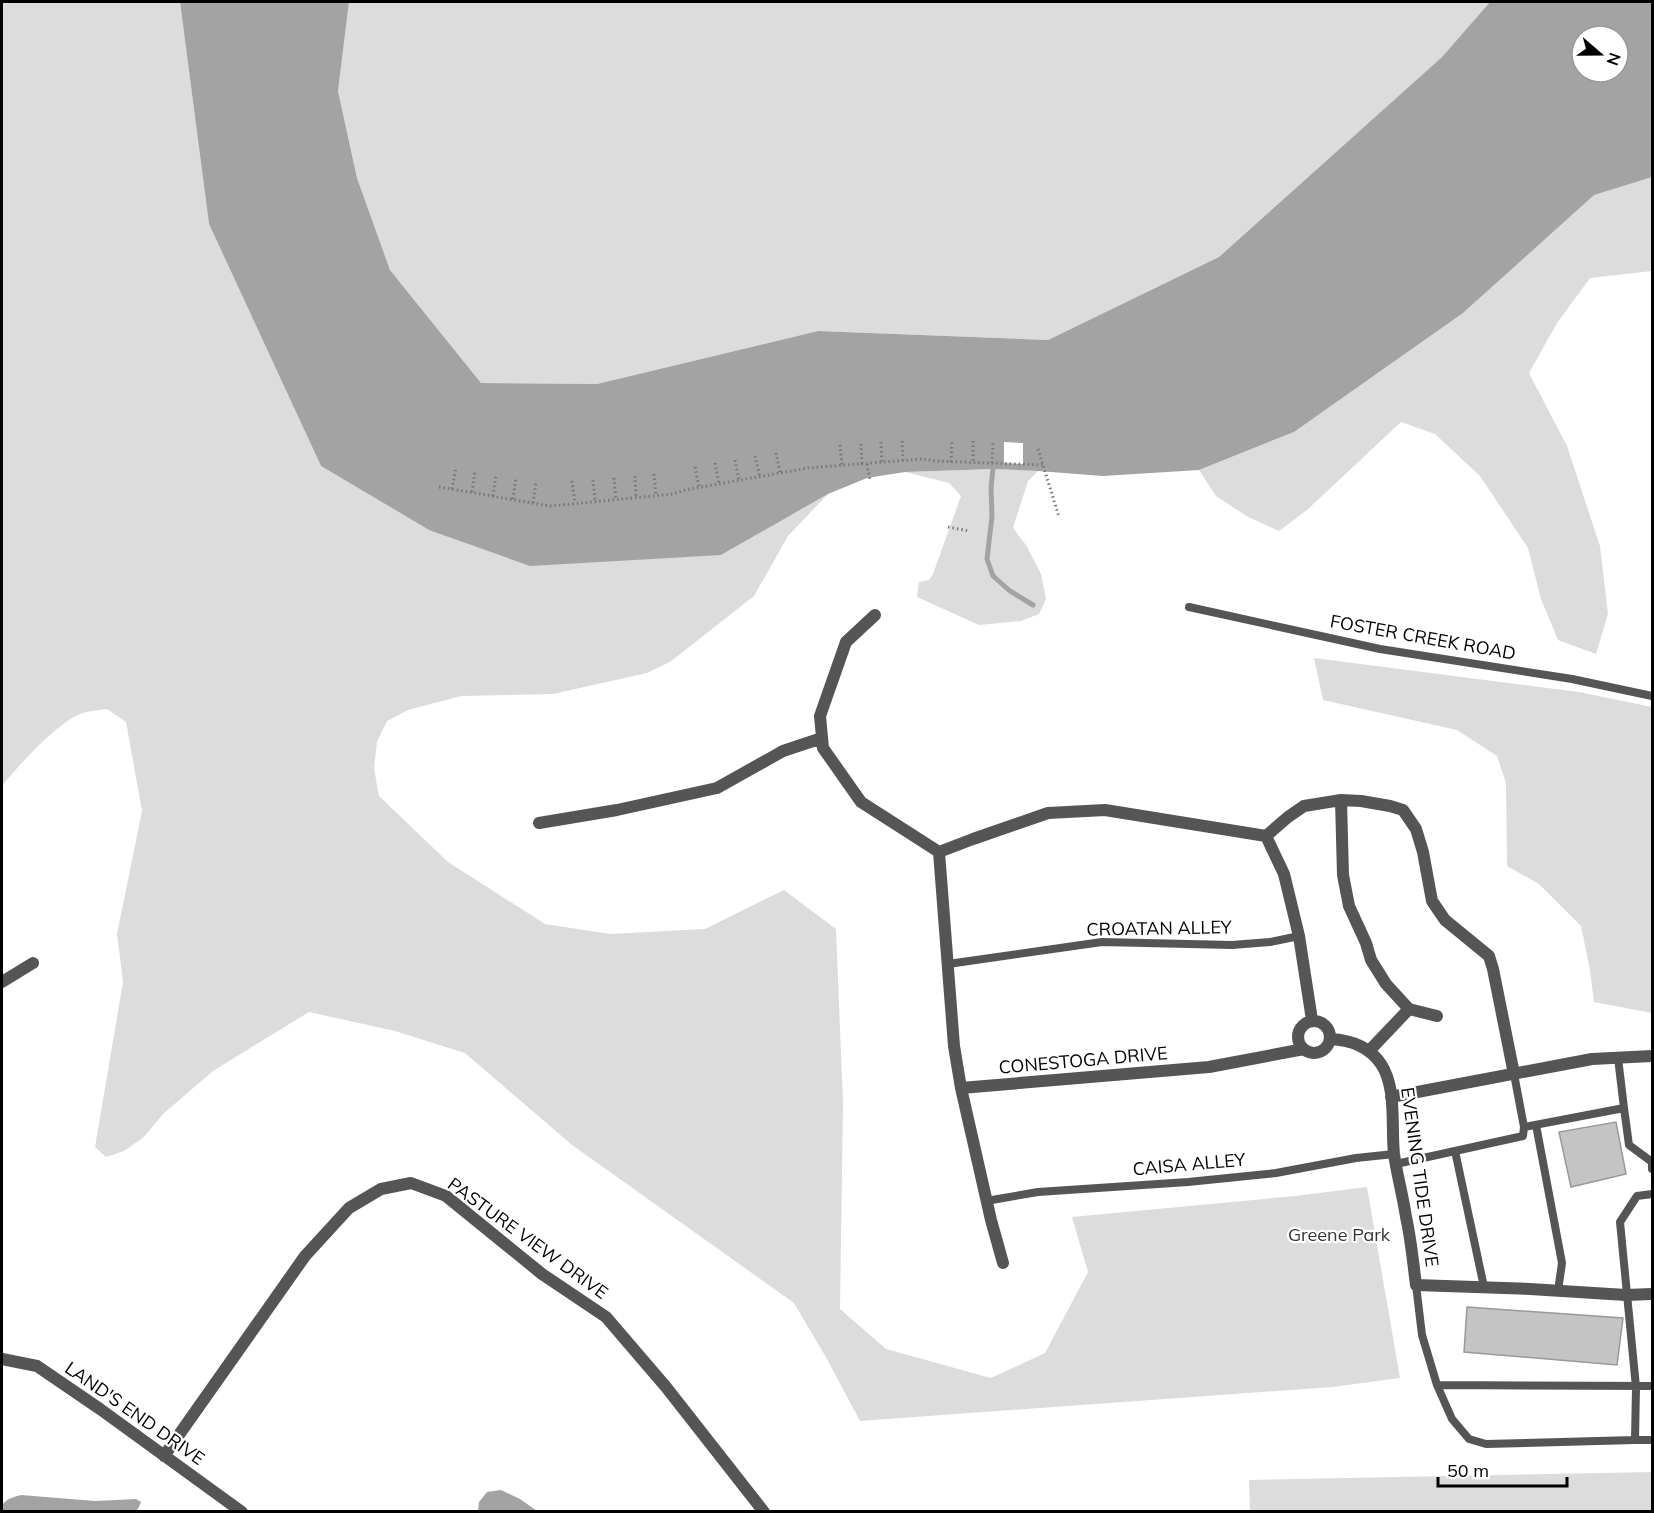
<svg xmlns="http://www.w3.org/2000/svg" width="1654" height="1513" font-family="Mulish,sans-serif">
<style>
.green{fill:#dcdcdc}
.water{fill:#a3a3a3;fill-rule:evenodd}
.pier{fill:#fff}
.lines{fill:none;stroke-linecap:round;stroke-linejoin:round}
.stream{stroke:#a3a3a3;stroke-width:5}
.building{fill:#c4c4c4;stroke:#999;stroke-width:1.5}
.path{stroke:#777;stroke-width:3;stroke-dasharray:1.5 3;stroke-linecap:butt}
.service{stroke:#555;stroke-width:8}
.minor{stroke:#555;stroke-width:12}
.labels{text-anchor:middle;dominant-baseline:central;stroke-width:4.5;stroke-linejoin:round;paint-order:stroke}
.street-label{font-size:18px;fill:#000;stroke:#fff}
.park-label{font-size:18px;fill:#333;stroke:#fff}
</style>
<rect width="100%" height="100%" fill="#fff"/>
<!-- green -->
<path class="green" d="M2,2H180L209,224L321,466L429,530L721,555L828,494L788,536L754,596L670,662L647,673L553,694L461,696L408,710L387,721L377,742L374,768L379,796L448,862L545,924L610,934L705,929L784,890L836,929L843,1103L840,1309L886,1349L991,1378L1045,1353L1088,1272L1072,1217L1295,1196L1367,1187L1400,1378L1332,1387L860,1421L827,1359L794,1303L572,1145L465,1053L395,1031L309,1012L213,1071L163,1114L144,1137L124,1151L106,1157L95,1147L123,982L117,934L142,811L126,722L107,709C98,710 88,711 80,714C56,724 18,766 2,786Z
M349,2H1490L1442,57L1219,257L1048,340L818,331L597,384L481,383L390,270L357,178L338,91Z
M1652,177V271L1590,278L1557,323L1529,373L1567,446L1600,546L1608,614L1596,654L1558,640L1541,599L1528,548L1480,476L1435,434L1401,422L1307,510L1279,531L1248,517L1216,496L1199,470L1294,432L1463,313L1594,194Z
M993,469L1038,471L1028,481L1013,528L1026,545L1041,574L1046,599L1039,614L1021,621L979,625L917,597L919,582L929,580L933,574L961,496L949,483L905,472Z
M1314,658L1579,692L1652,707V1013L1594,1002L1590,970L1581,926L1539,884L1507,866L1506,783L1497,756L1457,730L1323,700Z
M1652,1472V1511H1250L1249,1480Z"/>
<!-- water -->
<path class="water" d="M180,2H349L338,91L357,178L390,270L481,383L597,384L818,331L1048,340L1219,257L1442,57L1490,2H1652V177L1594,195L1463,313L1294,432L1199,470L1103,476L1038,471L993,469L905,472L867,478L828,494L721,555L530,566L429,530L321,466L209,224ZM1582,36H1618V72H1582Z
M501,1490L520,1499L537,1511H478L479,1502L487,1492Z
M21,1495L95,1501L136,1499L141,1502L137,1511H2C1,1500 11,1498 21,1495Z"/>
<!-- pier -->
<path class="pier" d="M1004,442L1023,443V464L1004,463Z"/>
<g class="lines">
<!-- stream -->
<path class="stream" d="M993,469L991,487L992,516L987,559L993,576L1010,591L1033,605"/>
</g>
<!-- building -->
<path class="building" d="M1616,1122L1626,1174L1571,1187L1559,1132Z
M1467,1307L1623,1318L1617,1365L1464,1352Z"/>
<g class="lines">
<!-- path -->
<path class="path" d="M902,441L903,460
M973,441V463
M881,442L882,462
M861,444L862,464
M840,445L842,465
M1038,449L1059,517
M776,453L780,473
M755,456L760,477
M735,460L739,480
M951,462L952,440
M715,463L719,484
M992,463L993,442
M867,464L870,480
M695,467L699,487
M654,474L656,495
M635,476L636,497
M614,478L616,499
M593,480L595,501
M572,481L575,503
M439,487L550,506L673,494L685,490L808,468L921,459L935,461L1043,465
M452,489L456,467
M472,492L475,472
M493,496L496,475
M513,499L516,478
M533,503L536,482
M948,527L969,531"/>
<!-- service -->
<path class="service" d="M1189,607L1380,649L1572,679L1652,696
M948,964L1102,942L1232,945L1270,942L1299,936
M1618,1058L1624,1108
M1514,1074L1524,1127L1624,1108L1629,1145L1652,1162V1169
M1536,1125L1562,1263L1558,1291
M1455,1151L1484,1287
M1396,1164L1523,1136L1524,1127
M1652,1194L1637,1196L1620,1222L1636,1387L1635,1440H1652
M986,1201L1038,1192L1188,1182L1276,1173L1356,1158L1394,1154
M1416,1285L1422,1335L1437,1385L1652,1386
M1437,1385L1452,1419L1469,1439L1486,1444L1635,1440"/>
<!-- minor -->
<path class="minor" d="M875,615L846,642L820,716L823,748L861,802L939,852
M1341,800L1343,875L1349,906L1366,943L1371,960L1386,984L1409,1009L1437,1016
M539,823L617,810L717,788L783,751L822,738
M1266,836L1288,817L1304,806L1341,800L1361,801L1390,806L1403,810L1416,829L1423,852L1432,901L1445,920L1489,956L1493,969L1514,1074
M939,852L954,1046L961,1088L1209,1067L1304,1049
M939,852L973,839L1048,813L1105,810L1266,836L1284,874L1299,936L1312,1020
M2,982L33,963
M1298 1037a16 16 0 1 1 32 0a16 16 0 1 1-32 0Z
M1330,1039C1351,1040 1369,1046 1381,1064C1397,1088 1391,1126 1394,1154C1397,1175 1403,1196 1406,1217C1411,1239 1413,1262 1416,1285L1530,1289L1626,1295L1652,1294
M1369,1051L1409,1009
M961,1088L991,1220L1003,1263
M1391,1097L1592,1059L1652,1056
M2,1359L37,1366L100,1409L242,1512
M164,1456L305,1256L349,1208L381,1189L411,1183L446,1196L542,1274L606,1317L666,1387L764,1512"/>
</g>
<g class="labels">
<!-- street labels -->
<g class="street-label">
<text transform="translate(1423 637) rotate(10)">FOSTER CREEK ROAD</text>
<text transform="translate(1159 928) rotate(-1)">CROATAN ALLEY</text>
<text transform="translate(1083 1060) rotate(-5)">CONESTOGA DRIVE</text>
<text transform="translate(1189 1164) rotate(-5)">CAISA ALLEY</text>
<text transform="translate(1420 1177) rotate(82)">EVENING TIDE DRIVE</text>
<text transform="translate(528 1238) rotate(36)">PASTURE VIEW DRIVE</text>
<text transform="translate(135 1413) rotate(35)">LAND'S END DRIVE</text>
</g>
<!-- park labels -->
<g class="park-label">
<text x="1339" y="1234">Greene Park</text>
</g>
</g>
<!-- border -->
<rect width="1654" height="1513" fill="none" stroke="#000000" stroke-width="6"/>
<!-- north arrow -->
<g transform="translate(1600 54) rotate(110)"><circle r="28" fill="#ffffff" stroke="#999999" stroke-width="1.5"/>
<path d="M0-4.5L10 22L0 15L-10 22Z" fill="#000000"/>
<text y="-9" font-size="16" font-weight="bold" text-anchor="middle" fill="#000000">N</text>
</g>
<!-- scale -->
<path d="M1438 1477v9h129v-9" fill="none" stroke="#000000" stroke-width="3"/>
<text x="1447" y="1477" font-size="18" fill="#000000" stroke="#ffffff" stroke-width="4.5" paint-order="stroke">50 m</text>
</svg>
